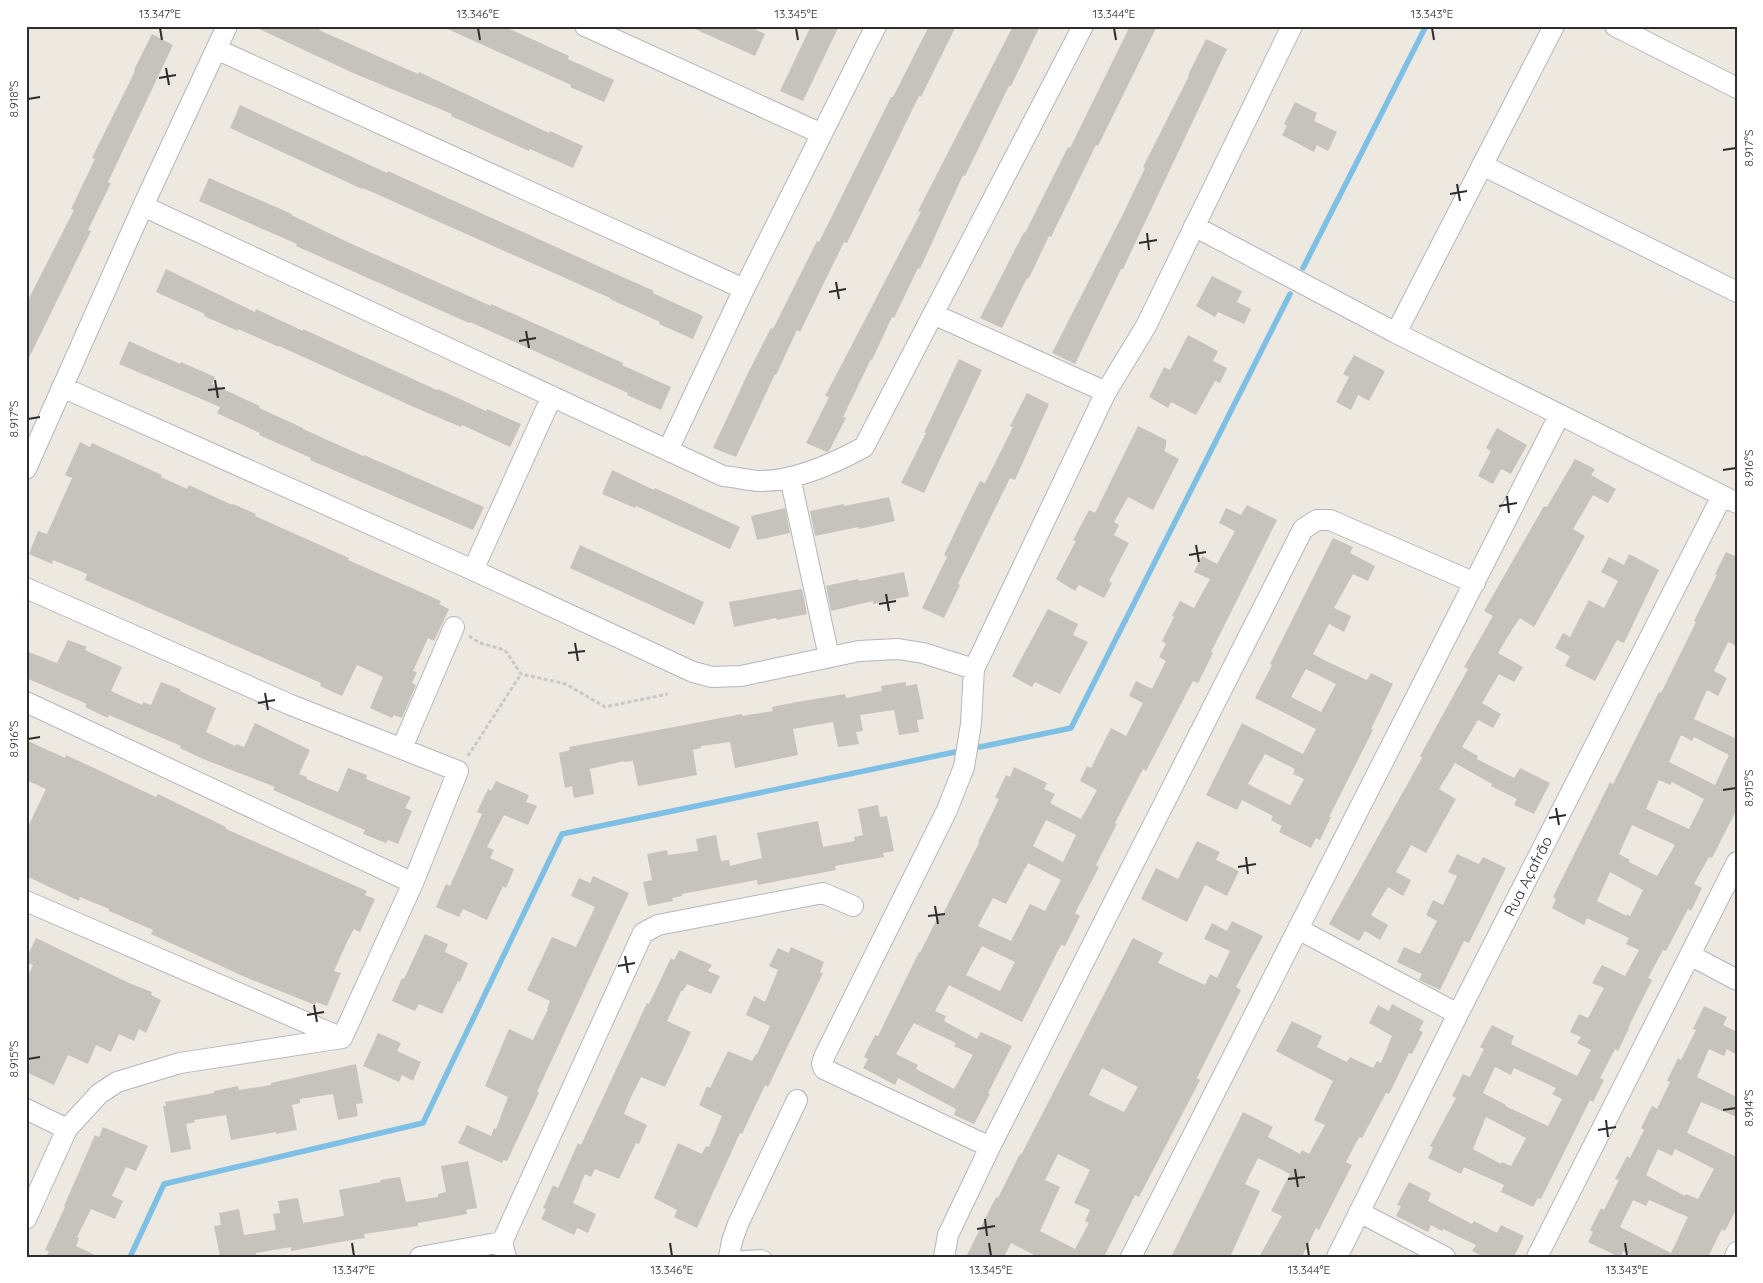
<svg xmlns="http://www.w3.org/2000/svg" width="1763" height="1283" font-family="Quicksand,sans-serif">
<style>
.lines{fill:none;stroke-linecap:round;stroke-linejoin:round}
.stream{stroke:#7ebfe5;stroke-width:5.5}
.building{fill:#c6c3bc;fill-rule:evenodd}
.lane-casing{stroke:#b4b5bf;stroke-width:12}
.street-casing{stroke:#b4b5bf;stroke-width:22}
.path{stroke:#c8c8c8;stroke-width:3;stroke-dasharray:4 2.5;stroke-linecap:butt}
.lane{stroke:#fff;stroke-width:10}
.street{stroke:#fff;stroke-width:20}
.ticks{fill:none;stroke:#2d2d2d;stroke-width:2}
.labels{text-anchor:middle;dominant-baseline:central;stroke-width:5;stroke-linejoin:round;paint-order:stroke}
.street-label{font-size:15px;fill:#2d2d2d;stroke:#fff}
.neatline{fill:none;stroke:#2d2d2d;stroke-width:2}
.ticks-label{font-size:12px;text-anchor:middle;fill:#2d2d2d}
</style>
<rect width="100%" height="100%" fill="#ede9e1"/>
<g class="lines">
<!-- stream -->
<path class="stream" d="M1303,268L1426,26
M980,747L1071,728L1290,294
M130,1257L164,1184L423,1123L562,834L955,752"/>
</g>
<!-- building -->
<path class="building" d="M253,26H321L319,30L418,74L419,72L549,133L550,131L583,146L573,168L530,149L529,151L451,116L452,114L353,73Z
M441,26H503L569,56L568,59L614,80L604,102L570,87L571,85Z
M688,26H749L765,34L755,56Z
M811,26H839L803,101L780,91Z
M929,26H956L921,97L919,96L847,243L844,242L800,332L797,330L776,375L775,374L736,457L713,448L749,371L771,328L773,329L817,241L819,242L891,97H893Z
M1013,26H1040L1011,86H1009L965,176L963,175L920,269L918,268L894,318L892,317L872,360L871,359L843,417L846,418L829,451L827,452L806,443L829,397L825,396L844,360L921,212L918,211Z
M1130,26H1157L1098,146L1096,145L1051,237L1049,236L1029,278H1027L1002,328L980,318L1024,232L1025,233L1068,147L1070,148Z
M152,34L173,45L108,182L111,183L88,230L91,231L26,364V304L74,210L71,209L95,159L92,158L135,71L134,70Z
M1206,39L1227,49L1123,269H1121L1075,364L1052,353L1122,216L1145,168L1143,167L1189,76L1188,75Z
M1295,102L1317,113L1314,121L1337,132L1328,151L1317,145L1314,152L1282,135L1287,126L1284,124Z
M240,105L387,173L388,171L607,270L654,291L653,293L703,316L693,339L659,324L660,322L610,299V298L363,188L362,189L230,128Z
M209,178L292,214L291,215L354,245L491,306V304L623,363L622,365L671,387L661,410L627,395L628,393L470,322L469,323L296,246L297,244L199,201Z
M166,269L255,312L256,309L303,331V329L437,390L438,389L486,411L487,409L521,424L510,447L462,425L461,427L416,408L279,346V347L238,329V331L204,316L205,314L156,292Z
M1212,276L1242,291L1237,302L1251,309L1244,324L1218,312L1215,317L1196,306Z
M1188,335L1218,351L1213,361L1227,368L1220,383L1215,381L1196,415L1171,402L1168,408L1149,397L1164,367L1170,370Z
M129,341L180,364L181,362L215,377L212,384L260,406L259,408L303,428V429L363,456L364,455L484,507L473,530L310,460L311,458L259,435L260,433L217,413L220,407L119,364Z
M1354,355L1385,371L1369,401L1358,395L1351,410L1336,402L1349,377L1343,374Z
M959,359L982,370L924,493L901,483L926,433H924Z
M1027,393L1049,404L1015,480L1010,478L958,584L960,585L944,618L922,608L947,557L944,555L964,513L980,481L985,483L1013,427L1010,426Z
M1138,426L1166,440V446L1164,451L1179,459L1153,510L1128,497L1114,522L1119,525L1114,535L1129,543L1109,581L1112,583L1104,598L1079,585L1075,591L1056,579L1076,541L1073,540L1089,510L1095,513Z
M1497,428L1527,445L1511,474L1501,469L1493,484L1478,476L1491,451L1486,448Z
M80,442L90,447L92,443L162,475L161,477L187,489L189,485L232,505L233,504L256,514L255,516L349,558L348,560L441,601L439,604L449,609L434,641L428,638L413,671L417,672L412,683L416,685L402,718L394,715L392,718L370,708L383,677L357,665L342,696L320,686L321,683L85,580L87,574L53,560L52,564L29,554L38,531L47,534L72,478L65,475Z
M1575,459L1595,469L1591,475L1616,489L1608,503L1593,495L1573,529L1585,536L1534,627L1520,618L1513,628L1498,653L1523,667L1514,682L1499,674L1482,703L1501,714L1493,728L1478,720L1462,747L1478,756L1477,759L1514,778L1520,768L1550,783L1534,814L1514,805L1517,799L1491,786L1492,784L1455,763L1439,789L1456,799L1426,853L1411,845L1396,872L1411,880L1403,896L1388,887L1371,915L1388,925L1380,940L1365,931L1359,941L1329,924L1422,758L1420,756L1468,669L1464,667L1493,616L1484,611L1544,506L1547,507Z
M612,470L654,490L655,488L740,527L730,549L636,506L635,508L602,494Z
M889,497L895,521L859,529L858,527L815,536L810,511L844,504V506Z
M1247,505L1277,520L1211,652L1213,653L1198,683L1193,681L1146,771L1143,769L1115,823L1117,824L1096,865L1099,867L1075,913L1080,916L1065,946L1061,945L1022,1022L949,985L935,1011L946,1016L944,1021L977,1039L981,1032L1012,1046L988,1093L990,1094L974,1124L954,1115L956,1109L898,1078L895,1085L863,1068L868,1059L864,1057L875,1035L878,1036L919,952L920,953L940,913L943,914L979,843L978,842L999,799L995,798L1006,775L1010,777L1014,767L1047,783L1044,789L1055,794L1050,803L1081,819L1097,790L1080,781L1087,766L1091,768L1111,728L1126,736L1143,703L1129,696L1136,681L1152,689L1166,661L1159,657L1166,644L1162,641L1174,617L1172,616L1180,601L1194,608L1210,579L1194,572L1202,556L1217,564L1235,531L1219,523L1226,508L1241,515ZM1046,820L1076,835L1063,862L1033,846ZM1028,863L1061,880L1045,911L1030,904L1011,941L978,926L993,898L1006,904ZM982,946L1015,962L1000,991L966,975ZM914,1023L956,1043L954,1046L973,1055L954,1089L916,1069L918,1065L896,1054Z
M785,508L790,533L757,540L751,516Z
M1333,538L1353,547L1350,553L1375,566L1368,581L1353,574L1334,608L1351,616L1344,632L1329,624L1313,654L1328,662L1367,680L1371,673L1393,684L1371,729L1373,730L1329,817H1331L1320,840L1316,838L1311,848L1279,832L1282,826L1271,820L1273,816L1242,800L1237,810L1206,795L1242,723L1303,754L1316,729L1255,698L1272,665L1270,664ZM1306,669L1336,684L1321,712L1291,697ZM1265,754L1295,769L1293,774L1304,779L1290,805L1248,784Z
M580,545L704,602L694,625L570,568Z
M1726,552L1737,557V646L1728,642L1714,671L1727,678L1718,696L1707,690L1694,719L1737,739V809L1712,858L1709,857L1694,884L1702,888L1691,911L1688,909L1666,951L1663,950L1648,978L1652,980L1628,1028H1629L1618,1051L1615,1049L1600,1078L1604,1080L1593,1102L1590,1100L1541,1199L1538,1198L1533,1207L1501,1192L1504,1185L1464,1167L1461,1174L1428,1158L1433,1148L1430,1146L1456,1098L1452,1096L1463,1074L1470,1077L1484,1049L1480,1047L1492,1025L1514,1036L1511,1044L1577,1076L1591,1050L1577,1043L1581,1037L1570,1032L1579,1014L1588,1018L1604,988L1592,983L1602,965L1625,976L1639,950L1626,944L1629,938L1587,918L1584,925L1552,908L1556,899L1553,897L1610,782L1613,784L1659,692L1661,693L1696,622L1694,621L1717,575L1715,574ZM1681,735L1692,741L1694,737L1729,755L1715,785L1669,762ZM1659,780L1670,785L1672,782L1704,799L1689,829L1646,809ZM1632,825L1675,845L1657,876L1629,862L1630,860L1619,854ZM1610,872L1643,890L1630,916L1627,914V916L1597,901ZM1495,1067L1511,1075L1514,1068L1556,1088L1552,1094L1562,1099L1548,1126L1505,1106L1506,1105L1483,1093ZM1486,1117L1526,1138L1511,1166L1502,1162L1501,1164L1473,1149Z
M1629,554L1659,570L1624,643L1617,640L1595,681L1565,666L1570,656L1555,648L1563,633L1570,637L1589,600L1604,608L1618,581L1601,572L1609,557L1624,565Z
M904,572L909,596L873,604V601L831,611L826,586L858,579L859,581Z
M802,589L807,614L777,620L776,618L734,627L729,602Z
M1048,609L1078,624L1073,635L1088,642L1060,694L1035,682L1032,687L1012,676Z
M68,640L87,647L85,650L122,667L111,691L142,705L143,702L151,705L161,682L180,689V691L216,708L206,732L235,746L236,744L244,747L255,723L310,750L299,774L307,777L306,779L338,792L348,768L367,775L366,779L411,797L405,808L412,811L398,844L388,840L386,843L363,834L365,830L273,790L275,787L203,759L180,748L181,746L109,715L108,718L85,707L87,704L26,678V651L57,663Z
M906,682V686L917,684L924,719L917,720L919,732L899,735L894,710L860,715L863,731L856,732L859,744L838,747L833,722L793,729L798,755L735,768L730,742L701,746V748L693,750L697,775L638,786L633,761L624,762V761L590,769L594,794L574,798L572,786L565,788L559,753L570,750L569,747L742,714V716L773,711L772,707L797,702L845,694L846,698L882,691L881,686Z
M26,740L65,758L66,755L156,797L158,794L226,827V829L367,891L365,895L375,899L360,932L354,929L348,940L334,971L341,973L327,1006L316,1002L315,1005L245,977L151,934L153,930L109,911V909L80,897L79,901L26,876V831L46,789L26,780Z
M496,781L529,795L526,802L537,806L528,825L504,815L487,847L494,850L490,858L514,869L506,888L503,886L487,920L463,909L459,917L436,907L446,884L450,886L482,814L477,812L488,789L491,791Z
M878,805L880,817L887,816L894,851L883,853L884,857L835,866L836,870L783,880L758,885L757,880L682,894V896L672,898L673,901L648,906L643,882L652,880L647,854L667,850L668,855L698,851L696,839L716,835L721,861L729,860L730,866L762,858L757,833L818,821L823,847L855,841L854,837L863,835L858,809Z
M1197,841L1220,852L1216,860L1239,871L1227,896L1205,885L1187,922L1141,899L1156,868L1178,879Z
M1457,854L1479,864L1483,857L1506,868L1469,943L1464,941L1440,990L1419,980L1422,974L1397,962L1404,947L1420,954L1437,921L1426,915L1433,900L1443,905L1457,876L1448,872Z
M593,876L629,893L537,1092L539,1093L507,1161L503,1160L502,1163L458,1143L467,1125L491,1136L494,1128L496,1129L508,1097L485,1086L509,1029L533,1040L548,1009H547L550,1001L527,990L552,937L576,947L595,907L571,896L579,878L590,883Z
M1232,921L1263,936L1236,987L1241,990L1197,1078L1200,1080L1139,1197L1135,1195L1104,1257H1038L1011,1243L1004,1257H966L996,1197L998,1198L1020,1154L1021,1155L1133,938L1163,953L1158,963L1205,985L1210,974L1217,978L1230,951L1204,939L1212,923L1227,931ZM1102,1068L1138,1087L1124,1112L1089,1095ZM1058,1154L1090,1170L1074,1203L1090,1210L1085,1221L1089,1223L1075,1249L1040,1231L1060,1187L1045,1180Z
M425,934L448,944L445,952L468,963L460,982L458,981L442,1014L419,1004L415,1011L392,1001L402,978L404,979Z
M36,938L129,983L152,992L151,995L161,1000L146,1033L139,1029L134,1041L119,1034L111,1052L96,1045L88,1064L68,1055L54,1085L26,1072V980L33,965L26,962V959Z
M791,947L824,962L820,972L823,973L768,1087L765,1085L742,1134L740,1133L697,1228L674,1217L677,1210L654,1198L678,1143L702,1154L706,1146L709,1147L722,1116L699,1105L707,1086L710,1088L728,1051L752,1061L756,1054H757L770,1026L746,1015L754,996L765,1002L778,970L769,966L778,948L789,953Z
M679,950L712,965L708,971L720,976L711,994L687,984L683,991H681L667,1021L691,1032L665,1087L641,1077L631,1097L624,1114L647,1125L639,1144L636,1143L619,1179L595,1169L591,1177L585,1174L573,1203L596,1214L588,1233L577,1228L574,1235L541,1219L546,1209L543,1208L553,1185L558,1188L578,1143L581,1145L647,1003L649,1004L671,958L674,960Z
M1392,1004L1424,1021L1419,1030L1423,1032L1412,1054L1409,1053L1389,1094L1386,1093L1362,1138L1359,1137L1346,1162L1352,1165L1319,1230L1316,1228L1302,1257H1259L1282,1216L1271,1211L1290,1174L1258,1158L1245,1184L1260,1191L1230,1257H1171L1243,1112L1273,1127L1268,1137L1300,1154L1302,1150L1309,1154L1325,1125L1314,1120L1333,1081L1276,1051L1292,1021L1322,1036L1317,1047L1347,1062L1350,1057L1373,1068L1377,1061L1381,1063L1392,1036L1369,1023L1378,1005L1389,1011Z
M1704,1006L1727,1017L1723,1025L1737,1032V1055L1727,1049L1724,1056L1709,1049L1697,1077L1737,1097V1117L1701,1102L1687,1133L1737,1157V1208L1725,1231L1722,1229L1708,1257H1634L1623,1251L1621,1257H1619L1588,1242L1593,1232L1590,1230L1601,1208L1604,1210L1619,1180L1615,1179L1627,1156L1630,1158L1644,1130L1641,1128L1652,1106L1657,1109L1670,1082L1667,1081L1678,1058L1681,1060L1696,1030L1693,1029ZM1658,1149L1672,1156L1675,1149L1714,1169L1698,1199L1686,1194L1685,1196L1646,1175ZM1633,1200L1646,1206L1649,1200L1688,1217L1671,1253L1620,1227Z
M378,1033L401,1043L397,1051L421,1062L413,1081L402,1075L399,1082L363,1066Z
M356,1064L363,1103L356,1104L358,1116L338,1120L333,1094L300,1099V1103L292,1105L297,1130L276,1134V1132L231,1140L226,1115L194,1120L195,1122L186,1124L191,1149L171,1153L163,1106H166L165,1102L214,1093V1091L238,1086L239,1090L271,1085V1083Z
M103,1127L148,1146L136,1171L126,1167L112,1196L123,1201L115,1219L91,1209L77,1237L79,1238L76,1246L99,1257H46L49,1251L45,1250L65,1207L64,1206L85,1158L95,1135L99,1137Z
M468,1161L477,1208L466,1210L467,1214L418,1223V1226L364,1234L365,1238L340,1242L291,1251V1247L256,1253L257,1257H220L214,1226L221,1225L219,1213L239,1209L244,1235L276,1230L273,1214L280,1213L278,1201L298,1198L303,1223L344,1216L339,1190L381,1182L380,1180L400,1177L406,1202L438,1197V1194L446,1192L441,1166Z
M1409,1182L1431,1193L1428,1201L1472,1224L1474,1221L1497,1233L1501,1225L1524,1236L1514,1257H1484L1472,1251L1476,1245L1443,1229L1442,1231L1431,1225L1428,1232L1396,1216L1401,1206L1397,1205Z"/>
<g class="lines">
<!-- lane casing -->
<g class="lane-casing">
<path id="lane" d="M729,1257L761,1255L766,1257"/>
</g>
<!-- street casing -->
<g class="street-casing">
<path id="street" d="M585,26L822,134
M1615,26L1737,88
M216,49L744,289
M1482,165L1737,292
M143,206L723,476C735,477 747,480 758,481C794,482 833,464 864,447L1083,26
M1194,226L1396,333L1737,503
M933,314L1106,392
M1396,333L1554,26
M62,387L473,570L693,672L712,677L741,676L859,651L898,649L923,653L974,669
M668,450L744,289L876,26
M26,469L143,206L227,26
M790,477L829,657
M473,570L552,396
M26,588L291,705L458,771L413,883L342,1038L180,1063L117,1082L99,1094L67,1129L26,1219
M26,702L413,883
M402,748L454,627
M26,901L342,1038
M1298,929L1458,1014
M1690,955L1737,980
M26,1109L67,1129
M990,1147L824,1069L822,1064L824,1057L947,810L964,767L971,724L974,669L1106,392L1146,326L1292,26
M1359,1212L1445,1257
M420,1257L502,1242
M506,1257L502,1242L643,933L658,925L823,893L853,906
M729,1257L732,1241L738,1224L797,1100
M944,1257L948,1235L990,1147L1303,529L1317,520H1330L1475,583
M1131,1257L1559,416
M1337,1257L1458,1014L1722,496
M1537,1257L1737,862
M1735,1257L1737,1252"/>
</g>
<!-- path -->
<path class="path" d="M469,636L480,643L505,650L521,674L566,684L605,707L668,694
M468,756L521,674"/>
<!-- lane -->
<use href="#lane" class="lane"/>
<!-- street -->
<use href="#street" class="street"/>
</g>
<!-- ticks -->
<path class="ticks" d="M160,28L162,40M478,28L480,40M796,28L798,40M1114,28L1116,40M1432,28L1434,40M166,68L169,85M159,78L176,75M28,99L40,97M1723,150L1736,148M1457,184L1460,201M1450,194L1467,191M1147,233L1149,250M1139,243L1157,240M836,282L839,299M829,292L846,289M526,331L529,348M519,341L536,338M215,380L218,398M208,390L225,388M28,419L40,417M1723,470L1736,468M1507,496L1509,513M1499,506L1517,503M1196,545L1199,562M1189,555L1206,552M886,594L889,611M879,604L896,601M575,643L578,661M568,653L585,651M265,693L268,710M258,703L275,700M28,739L40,737M1723,790L1736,788M1556,808L1559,825M1549,818L1566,815M1246,857L1248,874M1238,867L1256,864M935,906L938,924M928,916L945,914M625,956L628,973M618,966L635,963M314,1005L317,1022M307,1015L324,1012M28,1059L40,1057M1723,1110L1736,1108M1606,1120L1608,1137M1598,1130L1616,1127M1295,1169L1298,1187M1288,1179L1305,1177M985,1219L987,1236M977,1229L995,1226M352,1243L354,1256M670,1243L672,1256M989,1243L991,1256M1307,1243L1309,1256M1625,1243L1627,1256"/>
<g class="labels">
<!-- street labels -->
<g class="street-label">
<text transform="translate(1528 876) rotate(-63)">Rua Açafrão</text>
</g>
</g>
<!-- border -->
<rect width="1763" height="1283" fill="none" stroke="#ffffff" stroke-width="55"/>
<rect x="28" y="28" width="1708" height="1228" class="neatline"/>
<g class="ticks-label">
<text x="160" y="18">13.347°E</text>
<text x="478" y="18">13.346°E</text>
<text x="796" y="18">13.345°E</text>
<text x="1114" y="18">13.344°E</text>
<text x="1432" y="18">13.343°E</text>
<text transform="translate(14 99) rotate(-90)" y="4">8.918°S</text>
<text transform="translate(1749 148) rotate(-90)" y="4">8.917°S</text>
<text transform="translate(14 419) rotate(-90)" y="4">8.917°S</text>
<text transform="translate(1749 468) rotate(-90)" y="4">8.916°S</text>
<text transform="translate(14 739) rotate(-90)" y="4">8.916°S</text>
<text transform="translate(1749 788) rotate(-90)" y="4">8.915°S</text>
<text transform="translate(14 1059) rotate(-90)" y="4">8.915°S</text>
<text transform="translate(1749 1108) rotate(-90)" y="4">8.914°S</text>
<text x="354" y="1274">13.347°E</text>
<text x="672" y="1274">13.346°E</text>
<text x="991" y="1274">13.345°E</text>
<text x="1309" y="1274">13.344°E</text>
<text x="1627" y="1274">13.343°E</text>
</g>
</svg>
